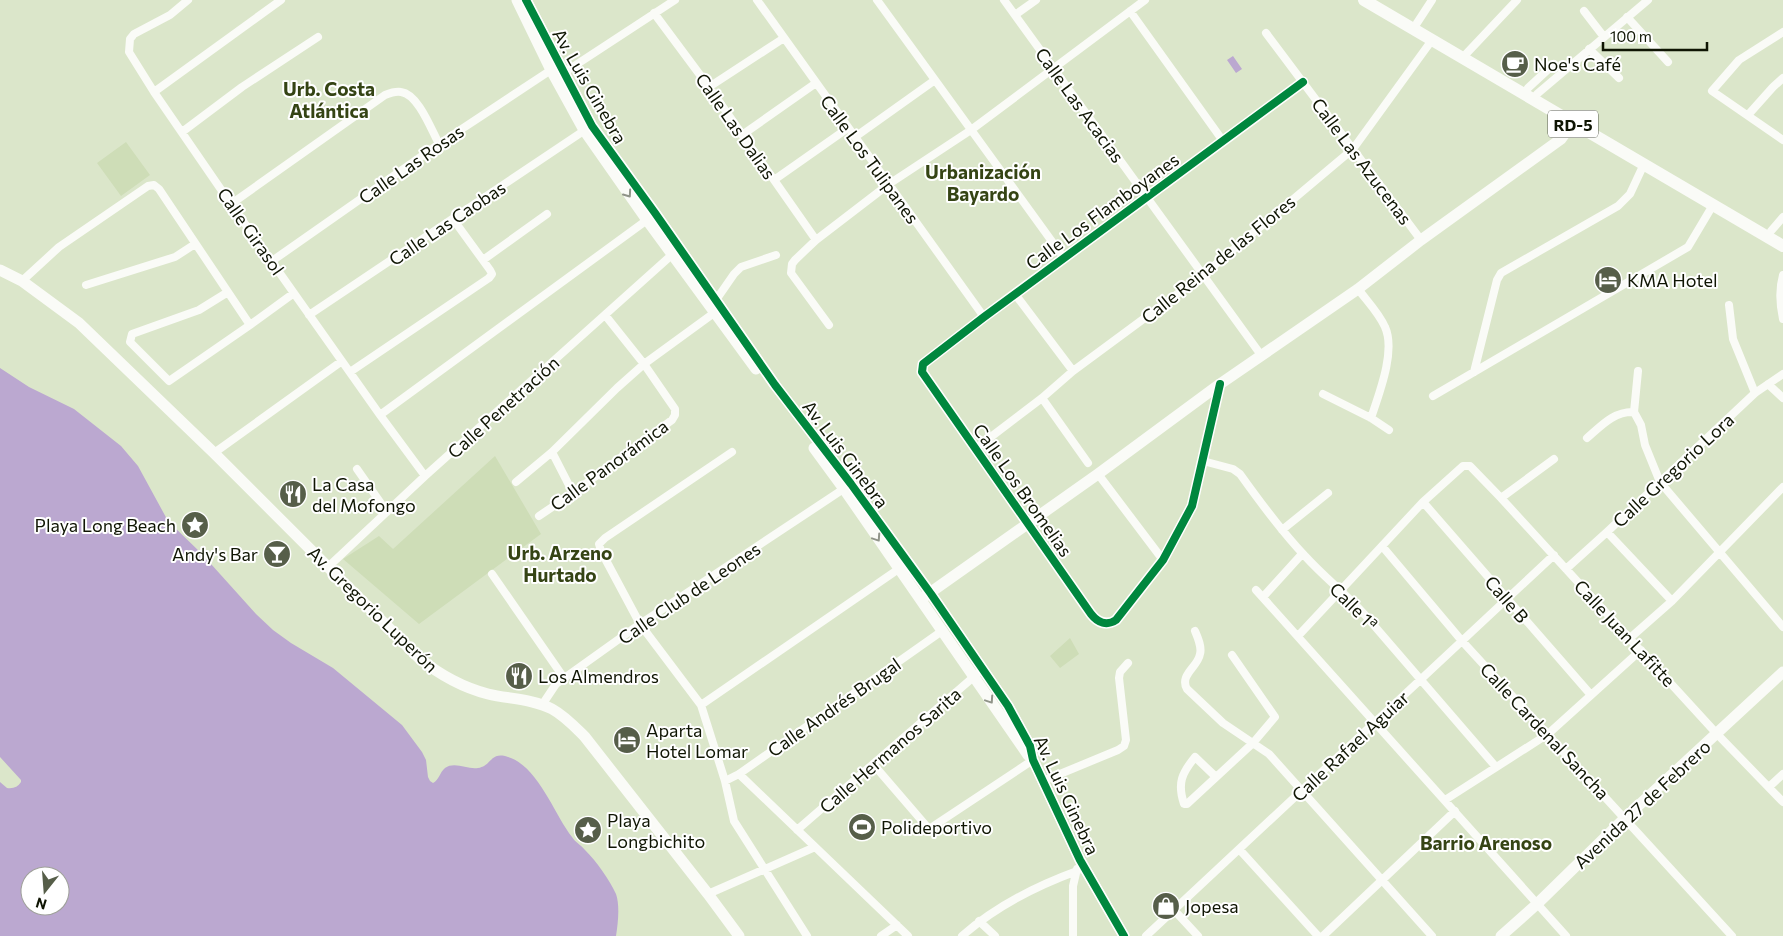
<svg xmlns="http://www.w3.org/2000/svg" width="1783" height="936" font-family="Commissioner,sans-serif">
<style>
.green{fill:#ceddb7}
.water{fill:#bba8d0;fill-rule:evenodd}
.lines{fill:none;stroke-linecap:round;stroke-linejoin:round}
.street{stroke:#fafbf7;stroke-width:8}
.secondary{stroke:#fafbf7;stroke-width:11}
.primary{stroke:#fafbf7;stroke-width:12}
.cycleway-casing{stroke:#fff;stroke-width:11}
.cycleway{stroke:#00873e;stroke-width:8}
.oneway{stroke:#909489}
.labels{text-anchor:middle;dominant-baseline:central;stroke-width:4;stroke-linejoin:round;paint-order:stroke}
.shield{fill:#fff;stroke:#575b4f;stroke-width:1}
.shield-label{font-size:16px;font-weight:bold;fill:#0f1503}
.poi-label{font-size:18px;fill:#0f1503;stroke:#fff;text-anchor:start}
.street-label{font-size:18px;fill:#0f1503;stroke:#fff}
.neighbourhood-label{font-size:19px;font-weight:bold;fill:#354414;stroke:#fff}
</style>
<rect width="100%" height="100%" fill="#dbe6ca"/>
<!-- green -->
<path class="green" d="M126,142L150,175L121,196L97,163Z
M495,456L541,534L419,624L343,559L379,536L393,549Z
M1070,638L1079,654L1060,668L1050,656Z"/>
<!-- water -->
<path class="water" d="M1233,56L1242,69L1236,73L1227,60Z
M0,368L29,387L74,409L121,446L138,466L168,521L202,554L256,614L273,630L291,643L333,668L402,725L422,752L426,760L428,777L430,781L433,783C439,780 440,772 445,768C455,761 468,770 478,768C492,766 490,751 508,757C538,766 554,814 572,837C575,842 581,845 585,850C597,862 609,879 616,894C620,905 618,924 616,936H0V782L7,788C13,789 18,787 21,782V780L0,757ZM30,876H60V906H30Z"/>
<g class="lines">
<!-- street -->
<path class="street" d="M188,0L170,15L134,34L130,39L129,52L154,92L231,204L380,415L425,476
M757,0L984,317
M877,0L1064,258
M1004,0L1261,355
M1130,11L1223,141
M1584,11L1604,37
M654,13L709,87L816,240
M1015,15L1036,0
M1627,17L1668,62
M1417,23L1432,0
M1783,32L1739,60L1712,91L1783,140
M1266,33L1421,240
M1589,49L1619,78
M1466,54L1517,0
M562,74L675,0
M709,87L784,38
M1528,88L1554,64
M154,92L281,0
M1537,94L1648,0
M1748,115L1773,87L1783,78
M182,132L242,87L318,37
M742,135L816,83
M855,137L935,80
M774,180L848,128
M231,204L385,95C390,93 395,91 401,92C418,94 431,129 439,144
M1771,231L1783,217
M483,260L547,214
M272,261L439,144L551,70
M1783,275C1779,289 1780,305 1783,319
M22,281L59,247L148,186L154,185L159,189L250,325
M86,285L175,257L195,244
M1358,289C1367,301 1379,313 1385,327C1396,351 1379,394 1371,418
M228,292L199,310L132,334L130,342L169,381L250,325L294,293
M1015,294L1073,371
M716,300L734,274L741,267L776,255
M1729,305L1733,339L1755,393
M309,315L588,128
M829,325L791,273L792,264L795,260L816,240L889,184L971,130L1145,0
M350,372L489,278L492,274L490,270L453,219
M1474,372L1497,280L1501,273L1618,206L1630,194L1644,164
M1220,384L1192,506L1163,560L1116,620C1107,626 1098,623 1091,614L922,372L923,364L984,317L1303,82
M1768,384L1783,398
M1323,394L1371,418L1389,430
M1433,396L1688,247L1713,205
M1042,398L1088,463
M1634,412L1638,371
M380,415L647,220
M1587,438C1601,426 1614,411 1634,412L1641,425L1645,445L1660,482L1783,627
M975,449L1042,398L1073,371L1203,275L1353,149L1432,40
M552,452L573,493
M732,452L605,538L599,544L601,551L640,624L701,705L725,781L734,821L807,936
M214,453L342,361
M1203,461L1233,469L1240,474C1260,502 1281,531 1305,556C1324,577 1346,594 1365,615L1496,767
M357,469L387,512
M1098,474L1163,560
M516,482L552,452L617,388L644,364L714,313
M1501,498L1554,459
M1423,502L1591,695
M539,516L573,493L672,420L675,415V409L644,364L605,315
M1282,530L1328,493
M1607,532L1672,601
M1382,546L1462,641L1732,936
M328,567L425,476L675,252
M1566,569L1607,532L1755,393L1783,374
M492,574L564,678
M1256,590L1566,936
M1263,597L1302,554
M1195,631C1198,638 1202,647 1200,654C1198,667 1179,675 1187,689L1223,723L1269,754L1432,936
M1298,636L1423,502L1463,466H1470L1501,498L1717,734L1783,802
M1630,638L1672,601L1783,487
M542,705L556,684L640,624L848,486
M701,705L903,566
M873,764L929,829L1033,760
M739,774L908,936
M1216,777L1195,757C1182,773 1177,783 1184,804H1187L1253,743L1275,717L1232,655
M725,781L739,774L942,631
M1043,781L1118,750L1124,746L1126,740L1119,678L1120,672L1128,663
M1769,787L1783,774
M1445,800L1548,734L1641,650
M797,830L977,674
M1239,849L1318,936
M708,894L815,847
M1174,910L1198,936
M979,921L995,936
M881,936L897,925
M962,936C995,907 1036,886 1077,871
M1073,936V886L1077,869
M1146,936L1554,555
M1323,936L1455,811"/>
<!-- secondary -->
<path class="secondary" d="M517,0L551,70L584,130L647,220L756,369
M526,0L592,126L655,213L775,385L851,484L931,594L1008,706L1030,746L1033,760L1080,860L1124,936
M0,270L22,281L79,323L214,453L419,658C440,675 461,687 488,694C509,699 533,699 552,709C565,716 575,727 585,737L708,894L739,936
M814,448L844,489L1028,755
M924,597L1098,474L1220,384L1358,289L1421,240L1561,139L1576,118
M1501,936L1537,904L1625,818L1783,672"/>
<!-- primary -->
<path class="primary" d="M1364,0L1783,246"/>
<!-- cycleway casing -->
<g class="cycleway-casing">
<path id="cycleway" d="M526,0L592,126L655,213L775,385L851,484L931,594L1008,706L1030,746L1033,760L1080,860L1124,936
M1220,384L1192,506L1163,560L1116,620C1107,626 1098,623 1091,614L922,372L923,364L984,317L1303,82"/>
</g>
<!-- cycleway -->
<use href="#cycleway" class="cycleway"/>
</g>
<!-- one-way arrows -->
<defs><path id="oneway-chevron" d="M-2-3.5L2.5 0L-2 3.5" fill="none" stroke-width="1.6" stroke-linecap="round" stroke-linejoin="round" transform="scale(1.25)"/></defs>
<g class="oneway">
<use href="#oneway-chevron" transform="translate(628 194) rotate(55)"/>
<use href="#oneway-chevron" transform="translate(877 538) rotate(56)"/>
<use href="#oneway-chevron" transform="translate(990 700) rotate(56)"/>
</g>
<!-- icons -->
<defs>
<g id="cafe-disc" transform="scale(1.4375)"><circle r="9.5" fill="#565e49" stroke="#fff"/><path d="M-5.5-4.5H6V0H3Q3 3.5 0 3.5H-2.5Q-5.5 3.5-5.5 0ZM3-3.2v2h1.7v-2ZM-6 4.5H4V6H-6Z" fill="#fff"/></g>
<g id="hotel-disc" transform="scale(1.4375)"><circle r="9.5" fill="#565e49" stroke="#fff"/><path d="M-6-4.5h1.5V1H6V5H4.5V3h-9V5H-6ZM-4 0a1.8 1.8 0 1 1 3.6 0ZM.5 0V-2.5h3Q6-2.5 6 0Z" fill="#fff"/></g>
<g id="restaurant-disc" transform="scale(1.4375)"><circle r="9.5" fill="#565e49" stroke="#fff"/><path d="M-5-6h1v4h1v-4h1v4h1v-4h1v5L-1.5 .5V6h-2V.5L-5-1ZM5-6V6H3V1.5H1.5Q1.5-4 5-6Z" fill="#fff"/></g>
<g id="sight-disc" transform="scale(1.4375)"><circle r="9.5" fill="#565e49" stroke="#fff"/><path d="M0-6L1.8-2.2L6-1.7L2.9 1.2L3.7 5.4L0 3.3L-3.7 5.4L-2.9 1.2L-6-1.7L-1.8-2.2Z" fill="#fff"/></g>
<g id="bar-disc" transform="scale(1.4375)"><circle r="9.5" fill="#565e49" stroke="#fff"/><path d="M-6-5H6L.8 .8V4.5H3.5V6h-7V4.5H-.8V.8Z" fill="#fff"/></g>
<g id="stadium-disc" transform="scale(1.4375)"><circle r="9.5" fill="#565e49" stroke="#fff"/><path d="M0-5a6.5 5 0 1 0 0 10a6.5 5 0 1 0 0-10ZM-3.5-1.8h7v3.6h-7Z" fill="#fff"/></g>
<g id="shop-disc" transform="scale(1.4375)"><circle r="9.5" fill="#565e49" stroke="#fff"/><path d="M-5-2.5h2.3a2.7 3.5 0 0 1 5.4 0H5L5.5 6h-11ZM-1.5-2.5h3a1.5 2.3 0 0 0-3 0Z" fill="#fff"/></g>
</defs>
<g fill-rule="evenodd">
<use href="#cafe-disc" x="1515" y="64"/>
<use href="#hotel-disc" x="1608" y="280"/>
<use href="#restaurant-disc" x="293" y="494"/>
<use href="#sight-disc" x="195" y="525"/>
<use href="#bar-disc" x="277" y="554"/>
<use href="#restaurant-disc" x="519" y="676"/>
<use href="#hotel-disc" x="627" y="740"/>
<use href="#stadium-disc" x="862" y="827"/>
<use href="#sight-disc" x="588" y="830"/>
<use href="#shop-disc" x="1166" y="906"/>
</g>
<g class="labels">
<!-- shield labels -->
<rect class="shield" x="1548" y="110.5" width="50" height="27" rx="4"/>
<g class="shield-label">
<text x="1573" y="124">RD-5</text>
</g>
<!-- poi labels -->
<g class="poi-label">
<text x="1534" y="64">Noe's Café</text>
<text x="1627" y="280">KMA Hotel</text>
<text x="312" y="484">La Casa<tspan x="312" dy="21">del Mofongo</tspan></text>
<text x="176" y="525" text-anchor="end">Playa Long Beach</text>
<text x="258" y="554" text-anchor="end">Andy's Bar</text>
<text x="538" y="676">Los Almendros</text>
<text x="646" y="730">Aparta<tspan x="646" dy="21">Hotel Lomar</tspan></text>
<text x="607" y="820">Playa<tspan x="607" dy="21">Longbichito</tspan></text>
<text x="881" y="827">Polideportivo</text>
<text x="1185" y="906">Jopesa</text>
</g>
<!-- street labels -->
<g class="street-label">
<text transform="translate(590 86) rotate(60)">Av. Luis Ginebra</text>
<text transform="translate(1080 105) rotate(54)">Calle Las Acacias</text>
<text transform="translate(736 126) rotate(55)">Calle Las Dalias</text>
<text transform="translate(870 159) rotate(54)">Calle Los Tulipanes</text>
<text transform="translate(1362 161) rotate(53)">Calle Las Azucenas</text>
<text transform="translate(411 164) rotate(-35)">Calle Las Rosas</text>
<text transform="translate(1102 211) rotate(-36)">Calle Los Flamboyanes</text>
<text transform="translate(447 223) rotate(-34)">Calle Las Caobas</text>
<text transform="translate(251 231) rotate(55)">Calle Girasol</text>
<text transform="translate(1218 259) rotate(-39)">Calle Reina de las Flores</text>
<text transform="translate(503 407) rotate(-42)">Calle Penetración</text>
<text transform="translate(846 454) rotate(53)">Av. Luis Ginebra</text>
<text transform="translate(609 465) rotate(-36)">Calle Panorámica</text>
<text transform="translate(1673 470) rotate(-43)">Calle Gregorio Lora</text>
<text transform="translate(1023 490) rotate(55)">Calle Los Bromelias</text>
<text transform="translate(689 593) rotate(-34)">Calle Club de Leones</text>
<text transform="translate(1507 599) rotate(49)">Calle B</text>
<text transform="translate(1354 606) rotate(45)">Calle 1ª</text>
<text transform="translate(373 609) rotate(44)">Av. Gregorio Luperón</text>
<text transform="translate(1625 633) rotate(47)">Calle Juan Lafitte</text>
<text transform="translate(834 707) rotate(-35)">Calle Andrés Brugal</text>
<text transform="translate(1545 731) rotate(47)">Calle Cardenal Sancha</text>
<text transform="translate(1350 746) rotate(-43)">Calle Rafael Aguiar</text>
<text transform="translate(890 750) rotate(-41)">Calle Hermanos Sarita</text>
<text transform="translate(1067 795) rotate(65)">Av. Luis Ginebra</text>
<text transform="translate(1642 804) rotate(-43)">Avenida 27 de Febrero</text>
</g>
<!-- neighbourhood labels -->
<g class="neighbourhood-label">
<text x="329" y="88">Urb. Costa<tspan x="329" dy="22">Atlántica</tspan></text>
<text x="983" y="171">Urbanización<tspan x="983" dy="22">Bayardo</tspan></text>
<text x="560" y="552">Urb. Arzeno<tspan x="560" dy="22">Hurtado</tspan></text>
<text x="1486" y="842">Barrio Arenoso</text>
</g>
</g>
<!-- north arrow -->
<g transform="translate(45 891) rotate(197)"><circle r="24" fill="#ffffff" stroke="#9fa19a"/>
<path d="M0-4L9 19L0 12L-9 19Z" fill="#565e49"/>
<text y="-8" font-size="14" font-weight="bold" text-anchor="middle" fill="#0f1503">N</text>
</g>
<!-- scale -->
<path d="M1603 42v8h104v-8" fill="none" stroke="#0f1503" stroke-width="2.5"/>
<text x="1610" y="42" font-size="15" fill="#0f1503" stroke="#ffffff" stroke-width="4" paint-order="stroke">100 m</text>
</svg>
